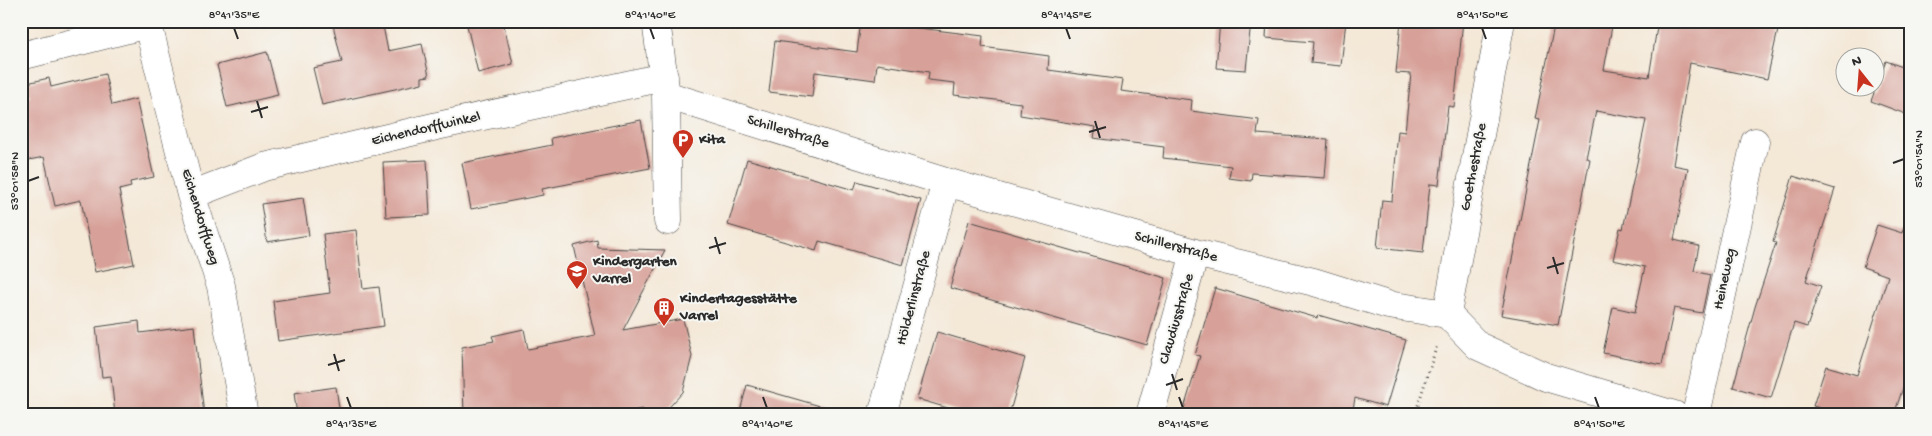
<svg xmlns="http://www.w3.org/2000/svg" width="1932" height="436" font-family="'Gochi Hand',sans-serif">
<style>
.building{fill:#d7a098}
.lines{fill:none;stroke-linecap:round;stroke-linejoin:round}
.street-casing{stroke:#494745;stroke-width:29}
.path{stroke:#494745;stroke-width:3;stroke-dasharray:1 4;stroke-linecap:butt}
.street{stroke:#fff;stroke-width:28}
.ticks{fill:none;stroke:#2b2b2b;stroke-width:2}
.labels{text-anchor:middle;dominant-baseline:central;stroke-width:4;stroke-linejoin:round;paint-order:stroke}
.street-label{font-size:15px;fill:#2b2b2b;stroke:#f6f6f2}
.poi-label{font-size:15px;font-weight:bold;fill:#2b2b2b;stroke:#f6f6f2;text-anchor:start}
.neatline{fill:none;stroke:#2b2b2b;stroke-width:2}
.ticks-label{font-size:12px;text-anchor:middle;fill:#2b2b2b}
</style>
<rect width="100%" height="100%" fill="#f6f6f2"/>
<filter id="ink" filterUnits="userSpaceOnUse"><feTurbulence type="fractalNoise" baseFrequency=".02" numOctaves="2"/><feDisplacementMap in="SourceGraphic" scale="10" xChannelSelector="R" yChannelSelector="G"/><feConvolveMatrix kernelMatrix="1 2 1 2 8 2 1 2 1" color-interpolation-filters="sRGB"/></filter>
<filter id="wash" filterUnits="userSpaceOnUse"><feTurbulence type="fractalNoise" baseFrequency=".0096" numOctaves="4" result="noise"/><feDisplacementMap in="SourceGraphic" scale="20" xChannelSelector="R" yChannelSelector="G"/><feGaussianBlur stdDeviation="1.12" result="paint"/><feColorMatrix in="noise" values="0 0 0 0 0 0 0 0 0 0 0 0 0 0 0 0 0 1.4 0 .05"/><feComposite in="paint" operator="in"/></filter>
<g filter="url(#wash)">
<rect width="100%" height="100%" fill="#f4e8d7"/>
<g id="blocks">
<!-- building -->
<path class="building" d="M350,21H382L388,51L422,44L429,76L422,77V83L322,105L313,68L342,62L333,25Z
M466,21H503L513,64L478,73Z
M861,21H912L911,27L983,36L982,47L1049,56L1048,70L1123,80L1121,91L1192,100L1191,111L1259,120L1257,134L1328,139L1325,178L1252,173L1251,181L1229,178L1231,166L1163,158L1164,147L1093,138L1095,127L1020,115L1021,103L954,95L955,83L928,80L929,72L877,64L875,80L815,72L812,97L769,92L775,41L857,52Z
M1220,21H1251L1246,70L1216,68Z
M1267,21H1346L1341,66L1311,63L1313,42L1266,38Z
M1401,21H1463L1454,107L1448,106L1439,185L1430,184L1423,253L1377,248L1382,200L1392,201L1398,131L1405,132L1411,74L1396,73Z
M1555,21H1613L1604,70L1649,77L1658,21H1780L1767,79L1690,63L1673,165L1688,168L1674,240L1699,246L1694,271L1710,275L1702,313L1674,308L1662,365L1603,353L1613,307L1635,312L1645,267L1613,260L1620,228L1623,229L1646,120L1596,111L1586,158L1590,159L1558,325L1501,315L1540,120L1535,119Z
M267,52L278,95L227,107L217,65Z
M1886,61L1911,70V116L1871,101Z
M105,74L112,105L136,99L154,177L130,182L131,187L119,190L134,264L95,272L81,200L55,206L44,157L24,161L21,150V98L30,96L27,83L49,78L51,87Z
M641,120L650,168L542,189L543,195L471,209L462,163L552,145L551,138Z
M747,159L854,190L857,181L921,200L903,265L819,241L816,251L728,225Z
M427,160L430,215L386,217L383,162Z
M1793,176L1835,189L1806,281L1821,286L1807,327L1794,323L1771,398L1733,387L1755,307L1776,243L1773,242Z
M303,198L309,235L267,242L261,204Z
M969,221L1166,278L1147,345L950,288Z
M1906,221H1911V363L1894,415H1842L1813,406L1826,366L1857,375L1888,276L1863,267L1877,225L1902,233Z
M356,230L363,289L379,287L384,326L278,341L273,301L330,293L323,234Z
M597,240L598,248L665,250L623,330L683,319L692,356L683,392L662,415H651L642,409L611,415H464L462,347L494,341L492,336L524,329L528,349L595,336L574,246Z
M1215,288L1317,318L1318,315L1406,340L1386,407L1355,398L1352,415H1182L1200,356L1195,355Z
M139,321L140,333L194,326L204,415H115L111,376L102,377L96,327Z
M937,332L1025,358L1009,415H972L917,399Z
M747,385L827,408L826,415H739Z
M336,387L340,415H297L294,393Z"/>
</g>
</g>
<g filter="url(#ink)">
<use href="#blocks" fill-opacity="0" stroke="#494745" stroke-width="1"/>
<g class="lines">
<!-- street casing -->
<g class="street-casing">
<path id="street" d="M147,21L191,195L221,286L244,415
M656,21L666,95L668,221
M21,56L148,24
M666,95L946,182L1195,253L1314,282L1388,305L1447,314L1478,346L1546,377L1674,415
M191,195L264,167L437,126L664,77
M1447,314L1501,21
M882,415L946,182
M1150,415L1195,253
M1696,415L1755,142"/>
</g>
<!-- path -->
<path class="path" d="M1415,415L1437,345"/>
<!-- street -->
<use href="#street" class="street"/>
</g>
</g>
<!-- ticks -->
<path class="ticks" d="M234,28L238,39M650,28L654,39M1066,28L1070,39M1482,28L1486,39M257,101L262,118M251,112L268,107M1095,121L1100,138M1089,132L1106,127M1893,163L1904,159M28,181L39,177M715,237L720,254M709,248L726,243M1553,257L1558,274M1547,268L1564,263M334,354L339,371M328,365L345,360M1172,374L1177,390M1166,385L1183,379M347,397L351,408M763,397L767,408M1179,397L1183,408M1595,397L1599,408"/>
<!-- icons -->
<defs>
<g id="parking-pin" transform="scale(1.125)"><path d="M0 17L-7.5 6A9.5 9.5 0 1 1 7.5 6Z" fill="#c8321e" stroke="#f6f6f2"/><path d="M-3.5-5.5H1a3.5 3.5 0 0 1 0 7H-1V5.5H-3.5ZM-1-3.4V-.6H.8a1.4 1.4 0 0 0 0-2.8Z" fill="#fff"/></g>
<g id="school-pin" transform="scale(1.125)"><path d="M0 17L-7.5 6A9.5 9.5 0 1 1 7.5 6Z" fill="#c8321e" stroke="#f6f6f2"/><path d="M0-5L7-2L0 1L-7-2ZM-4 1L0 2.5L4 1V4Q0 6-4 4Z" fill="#fff"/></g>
<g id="building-pin" transform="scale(1.125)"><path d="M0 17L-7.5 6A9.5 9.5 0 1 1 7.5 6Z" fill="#c8321e" stroke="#f6f6f2"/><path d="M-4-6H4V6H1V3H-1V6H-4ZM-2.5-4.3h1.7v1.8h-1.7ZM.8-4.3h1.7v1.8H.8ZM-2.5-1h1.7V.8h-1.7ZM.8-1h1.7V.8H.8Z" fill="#fff"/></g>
</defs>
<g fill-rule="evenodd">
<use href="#parking-pin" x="683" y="140"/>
<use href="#school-pin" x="577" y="271"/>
<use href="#building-pin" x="664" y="308"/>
</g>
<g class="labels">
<!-- street labels -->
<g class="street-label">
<text transform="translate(426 129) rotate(-13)">Eichendorffwinkel</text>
<text transform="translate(788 132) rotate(17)">Schillerstraße</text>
<text transform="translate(1474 167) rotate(-79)">Goethestraße</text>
<text transform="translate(200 217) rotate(73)">Eichendorffweg</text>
<text transform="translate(1176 247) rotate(15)">Schillerstraße</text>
<text transform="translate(1725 279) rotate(-78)">Heineweg</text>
<text transform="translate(914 298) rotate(-75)">Hölderlinstraße</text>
<text transform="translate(1177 319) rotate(-74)">Claudiusstraße</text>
</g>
<!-- poi labels -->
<g class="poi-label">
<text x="699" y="140">Kita</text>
<text x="593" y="262">Kindergarten<tspan x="593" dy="17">Varrel</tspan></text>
<text x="680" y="299">Kindertagesstätte<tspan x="680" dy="17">Varrel</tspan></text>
</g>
</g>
<!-- margin -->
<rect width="1932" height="436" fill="none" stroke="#f6f6f2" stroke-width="55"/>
<!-- north arrow -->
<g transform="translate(1860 72) rotate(343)"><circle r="24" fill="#f6f6f2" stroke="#a5a5a2"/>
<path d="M0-4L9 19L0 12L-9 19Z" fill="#c8321e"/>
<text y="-8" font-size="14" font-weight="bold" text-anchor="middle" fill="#2b2b2b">N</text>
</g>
<rect x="28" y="28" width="1876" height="380" class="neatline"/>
<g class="ticks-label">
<text x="234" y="18">8°41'35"E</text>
<text x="650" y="18">8°41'40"E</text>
<text x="1066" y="18">8°41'45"E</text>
<text x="1482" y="18">8°41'50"E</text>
<text transform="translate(1918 159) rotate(-90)" y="4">53°01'54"N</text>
<text transform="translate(14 181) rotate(-90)" y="4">53°01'58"N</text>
<text x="351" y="427">8°41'35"E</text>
<text x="767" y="427">8°41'40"E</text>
<text x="1183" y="427">8°41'45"E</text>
<text x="1599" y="427">8°41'50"E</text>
</g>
</svg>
